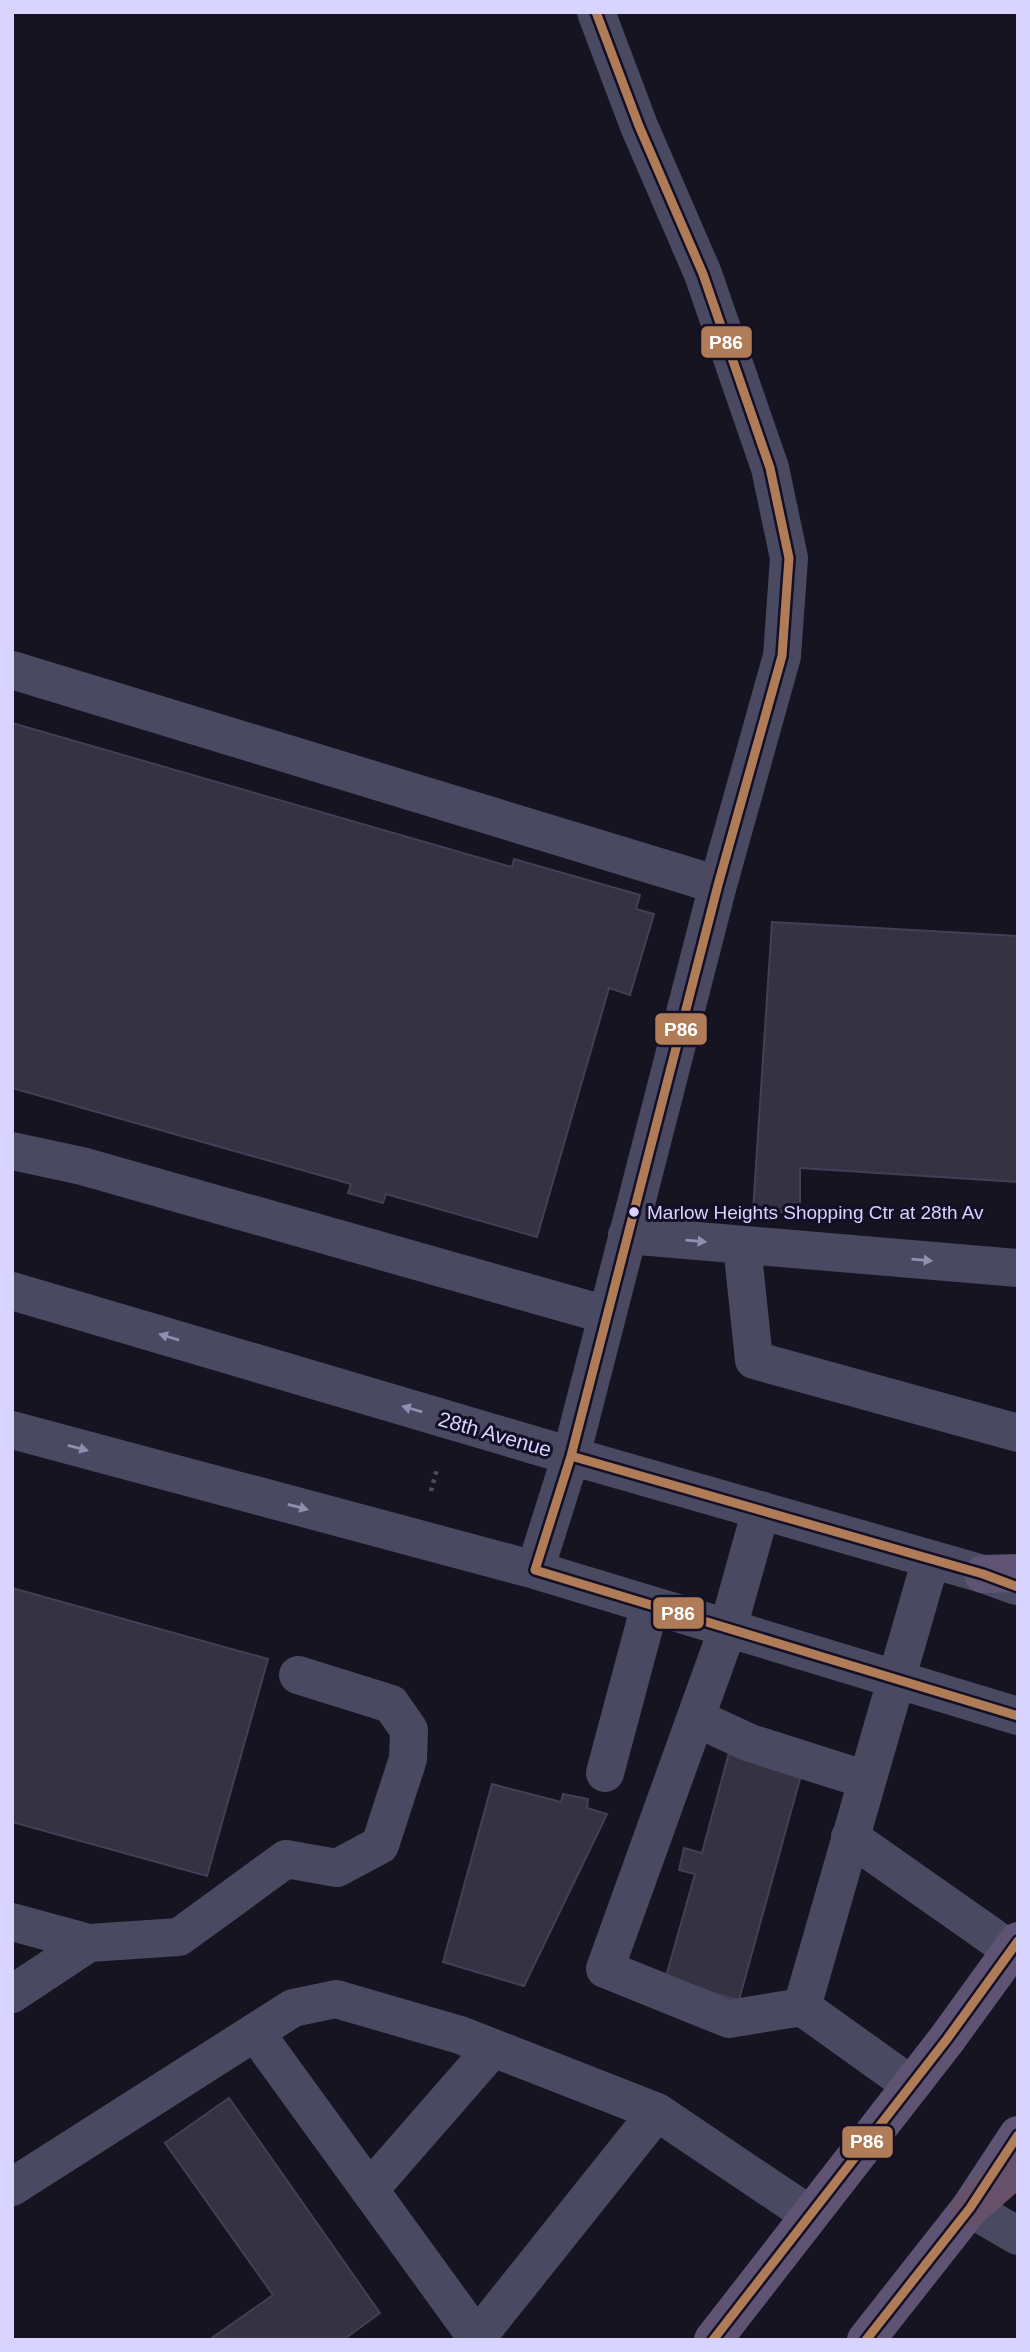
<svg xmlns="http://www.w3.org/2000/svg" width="1030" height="2352" font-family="Helvetica,sans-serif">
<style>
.building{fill:#343243;stroke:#433f54;stroke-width:2}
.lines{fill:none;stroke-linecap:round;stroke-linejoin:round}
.path{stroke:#44505f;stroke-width:4.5;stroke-dasharray:3.5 5;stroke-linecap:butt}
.minor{stroke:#4a4962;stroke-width:38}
.major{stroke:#5e5373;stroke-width:38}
.highway{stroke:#67516a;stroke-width:38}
.bus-1-casing{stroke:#130f26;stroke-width:14}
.bus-1{stroke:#b07c57;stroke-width:9}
.oneway{fill:#928eb0}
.bus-dot{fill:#d9d4ff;stroke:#130f26;stroke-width:2.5}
.labels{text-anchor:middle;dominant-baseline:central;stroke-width:6;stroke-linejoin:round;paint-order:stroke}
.bus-label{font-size:19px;fill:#d9d4ff;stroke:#130f26;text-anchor:start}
.street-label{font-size:21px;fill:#d9d4ff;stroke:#130f26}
.line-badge{stroke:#130f26;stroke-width:2.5}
.badge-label{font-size:19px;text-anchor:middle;font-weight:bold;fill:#fff}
</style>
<rect width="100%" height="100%" fill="#161421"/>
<!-- building -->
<path class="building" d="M12,723L512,867L514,859L640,895L636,909L654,914L630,995L609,988L537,1237L386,1194L383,1203L348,1193L351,1184L12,1088Z
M772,922L1018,936V1182L800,1168V1213L753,1211Z
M12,1588L268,1659L207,1876L12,1822Z
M730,1749L803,1768L739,2000L665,1980L695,1874L679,1870L684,1848L702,1853Z
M492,1784L561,1802L563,1794L588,1799L587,1808L607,1814L524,1986L443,1962Z
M229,2098L380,2313L343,2340H209L273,2295L165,2143Z"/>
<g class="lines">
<!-- path -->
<path class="path" d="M431,1491L437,1469"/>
<!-- minor -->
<path class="minor" d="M12,670L718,885
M12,1151L82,1166L607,1315
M627,1235L1018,1268
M742,1245L754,1360L1018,1433
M12,1291L571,1456L983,1574L1016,1586
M12,1430L535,1570L1018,1716
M761,1510L728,1628L605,1969L729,2019L802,2007L911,2085
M535,1570L571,1456L718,885L782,656L789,558L770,468L703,274L639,126L596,12
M696,1718L750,1743L867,1780
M605,1773L650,1605
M850,1837L1011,1950
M12,1922L89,1943L12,1994
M89,1943L179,1937L286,1859L337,1868L380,1845L408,1759L409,1730L391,1704L298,1675
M802,2007L931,1559
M255,2032L477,2338
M657,2112L810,2215
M12,2187L293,2008L336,1999L460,2035L657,2112L475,2340
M370,2189L493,2048
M970,2208L1018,2236"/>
<!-- major -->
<path class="major" d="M983,1574L1018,1573
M713,2340L947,2039L1018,1941
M866,2340L970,2208L1018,2135"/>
<!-- highway -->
<path class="highway" d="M970,2208L1018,2166"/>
<!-- bus-1 casing -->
<g class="bus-1-casing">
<path id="bus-1" d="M596,12L639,126L703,274L770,468L789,558L782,656L718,885L571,1456L535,1570L1018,1716
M571,1456L983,1574L1018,1587
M713,2340L947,2039L1018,1941
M866,2340L970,2208L1018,2135"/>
</g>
<!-- bus-1 -->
<use href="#bus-1" class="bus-1"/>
</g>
<!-- one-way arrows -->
<defs><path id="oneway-solid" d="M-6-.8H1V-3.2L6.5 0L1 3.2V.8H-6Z" transform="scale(1.75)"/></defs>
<g class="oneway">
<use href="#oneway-solid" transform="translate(696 1241) rotate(5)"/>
<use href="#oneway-solid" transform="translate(922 1260) rotate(5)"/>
<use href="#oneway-solid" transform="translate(169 1337) rotate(-163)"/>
<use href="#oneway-solid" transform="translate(412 1409) rotate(-164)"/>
<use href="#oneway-solid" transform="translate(78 1448) rotate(15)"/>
<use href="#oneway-solid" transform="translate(298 1507) rotate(15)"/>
</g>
<!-- markers -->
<circle class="bus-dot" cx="634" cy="1212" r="6"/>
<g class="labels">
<!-- bus labels -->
<g class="bus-label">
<text x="647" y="1212">Marlow Heights Shopping Ctr at 28th Av</text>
</g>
<!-- street labels -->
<g class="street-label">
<text transform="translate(495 1434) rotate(16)">28th Avenue</text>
</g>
</g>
<g class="line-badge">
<rect x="700" y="325" width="53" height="34" rx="7" fill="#b07c57"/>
<rect x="654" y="1012" width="54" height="34" rx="7" fill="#b07c57"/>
<rect x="652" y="1596" width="53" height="34" rx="7" fill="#b07c57"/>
<rect x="841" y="2125" width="53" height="34" rx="7" fill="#b07c57"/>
</g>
<g class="badge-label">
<text x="726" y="349">P86</text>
<text x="681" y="1036">P86</text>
<text x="678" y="1620">P86</text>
<text x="867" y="2148">P86</text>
</g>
<!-- border -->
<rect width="1030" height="2352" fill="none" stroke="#d9d4ff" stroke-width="28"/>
</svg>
